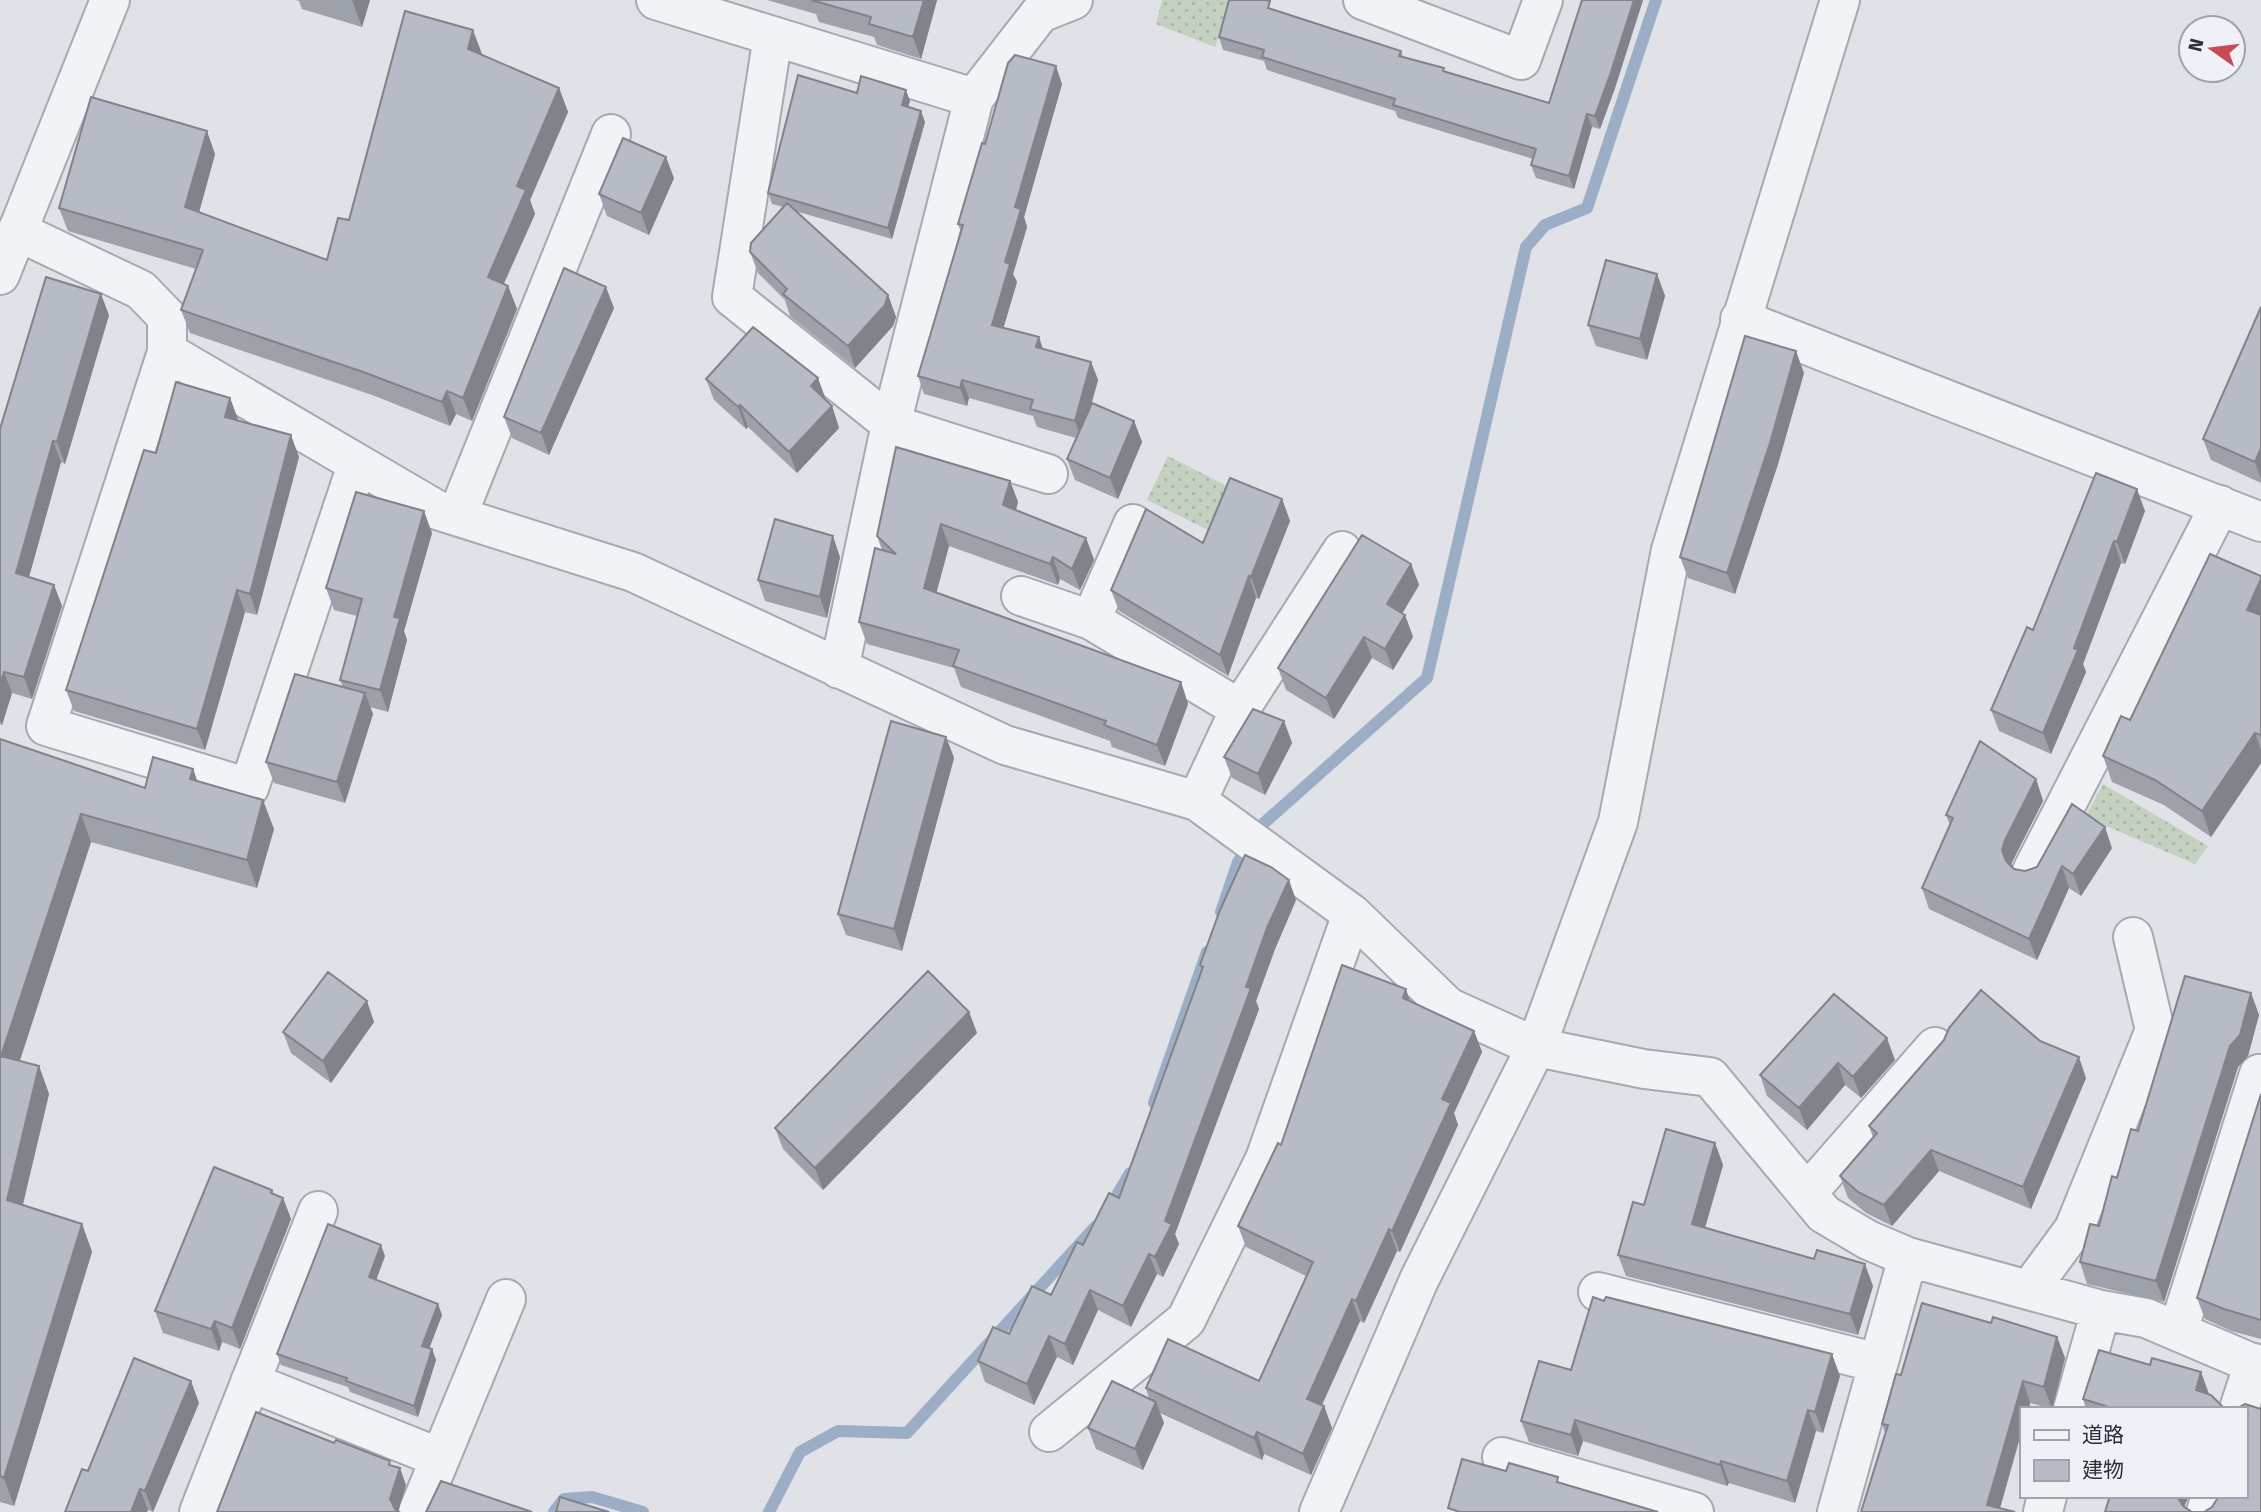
<svg xmlns="http://www.w3.org/2000/svg" width="2261" height="1512" font-family="'Fira Sans','Noto Sans JP',sans-serif">
<style>
.grass{fill:url(#grass-dots)}
.lines{fill:none;stroke-linecap:round;stroke-linejoin:round}
.stream{stroke:#9cadc6;stroke-width:12}
.minor-casing{stroke:#a5a9b2;stroke-width:42}
.tertiary-casing{stroke:#a5a9b2;stroke-width:42}
.minor{stroke:#f2f3f7;stroke-width:38}
.tertiary{stroke:#f2f3f7;stroke-width:38}
.wall{fill:#9da1a9}
.shaded-wall{fill:#80838a}
.building{fill:#b7bbc5;stroke:#80838a;stroke-width:2}
</style>
<defs>
<pattern id="grass-dots" width="8" height="8" patternUnits="userSpaceOnUse" patternTransform="scale(1.75)"><rect width="8" height="8" fill="#c4d1c1"/><path d="M2 2h.1M6 6h.1" fill="none" stroke="#a8b4a7" stroke-width="1.8" stroke-linecap="round"/></pattern>
</defs>
<rect width="100%" height="100%" fill="#e0e2e8"/>
<!-- grass -->
<path class="grass" d="M1162,0H1234L1215,47L1156,24Z
M1168,456L1231,488L1210,531L1147,500Z
M2103,784L2208,846L2195,864L2085,817Z"/>
<g class="lines">
<!-- stream -->
<path class="stream" d="M1221,912L1238,862L1264,823L1427,678L1526,247L1545,225L1587,208L1656,0
M1154,1103L1207,952
M1109,1209L1130,1173
M554,1512L564,1499L592,1497L643,1512
M769,1512L800,1452L838,1431L907,1433L1096,1226"/>
<!-- minor casing -->
<g class="minor-casing">
<path id="minor" d="M656,0L974,98
M1363,0L1521,60L1543,0
M773,36L732,297L891,424L1048,474
M17,231L141,290L167,317V352L437,510L633,572L1005,745L1197,801L1352,914L1448,1007L1536,1047L1644,1069L1710,1077L1824,1214L1868,1240L1908,1257L2101,1310L2146,1318L2261,1367
M1740,319L2261,522
M167,352L46,726L249,788L357,465
M457,516L611,134
M1021,596L1091,620L1240,709L1342,551
M1091,620L1133,524
M839,669L891,424L974,98L1040,13L1073,0
M1197,801L1240,709
M2032,871L2220,505
M1807,1193L1935,1047
M2029,1290L2074,1229L2155,1030L2133,937
M1598,1292L1878,1363
M2178,1331L2259,1074
M250,1382L440,1458
M2073,1409L2101,1310
M2239,1409L2254,1363
M1049,1432L1186,1320L1265,1159L1352,914
M1502,1457L1694,1512
M199,1512L318,1211
M418,1512L506,1299
M1319,1512L1419,1280L1536,1047L1618,822L1671,550L1840,0
M1837,1512L1908,1257
M2043,1512L2047,1496
M2206,1512L2211,1496"/>
</g>
<!-- tertiary casing -->
<g class="tertiary-casing">
<path id="tertiary" d="M0,275L110,0"/>
</g>
<!-- minor -->
<use href="#minor" class="minor"/>
<!-- tertiary -->
<use href="#tertiary" class="tertiary"/>
</g>
<!-- wall -->
<path class="wall" d="M295,0H370L362,27L302,9L299,1Z
M767,0H937L921,59L877,45L874,37L819,22L816,14Z
M1582,0H1643L1615,88L1600,129L1592,127L1574,189L1536,178L1531,165L1533,159L1398,118L1395,111L1267,70L1264,61L1223,50L1219,37L1273,9L1401,51L1403,57L1445,72L1549,103Z
M481,54L559,88L568,112L530,200L535,214L504,284L508,286L517,309L472,421L456,414L450,426L375,396L190,333L181,310L196,269L68,231L59,208L215,154L199,212L327,260L349,220Z
M1062,84L1024,217L1027,227L1013,274L1017,282L1003,328L1039,337L1043,349L1091,362L1098,380L1091,406L1134,421L1142,442L1118,499L1075,480L1067,459L1076,438L1037,427L1033,416L969,398L967,406L924,394L918,376L961,232L958,224L985,144Z
M857,93L910,101L908,107L925,122L892,239L795,211L888,295L896,317L893,326L855,368L790,316L785,300L758,273L750,252L783,207L772,204L768,193Z
M674,178L649,235L607,216L599,194Z
M1657,274L1665,296L1647,360L1596,346L1588,325Z
M2261,307V483L2211,460L2203,439Z
M614,308L549,455L512,438L504,417Z
M109,315L65,464L61,462L29,577L54,585L62,606L32,699L12,693L2,725L0,724V429Z
M1804,373L1778,464L1735,594L1688,578L1680,557Z
M818,378L825,400L832,406L839,428L797,473L748,427L746,429L714,400L706,379Z
M230,398L238,420L299,457L257,615L245,612L205,750L74,711L66,690L156,453Z
M2096,473L2145,511L2125,564L2121,563L2083,664L2086,672L2051,754L1999,731L1991,710L2033,630Z
M1010,481L1018,502L1016,510L1086,538L1094,560L1080,590L1060,579L1058,585L949,546L936,593L1181,682L1188,704L1165,766L1112,747L1110,741L961,687L954,668L867,644L859,622L882,550L877,536Z
M1282,499L1290,521L1259,599L1256,598L1228,676L1119,611L1111,590L1203,543Z
M432,533L404,631L407,640L388,712L370,707L373,714L345,803L274,783L266,762L343,687L340,680L357,616L334,610L326,588Z
M840,557L827,618L765,601L758,580Z
M1411,564L1419,585L1402,613L1405,615L1413,637L1393,670L1372,658L1334,719L1286,690L1278,668Z
M2261,576V763L2211,837L2164,805L2112,782L2103,756L2130,720Z
M1284,721L1292,743L1265,795L1232,778L1224,757Z
M946,737L954,758L902,951L846,935L838,914Z
M0,739L145,788L193,769L197,781L274,829L257,888L91,842L19,1061L39,1066L49,1094L23,1205L82,1224L92,1252L14,1506L0,1502Z
M2036,779L2043,801L2012,862L2011,866L2014,869L2025,871L2112,848L2081,896L2069,888L2037,960L1929,909L1922,888L1950,825L1946,815Z
M1296,900L1275,949L1256,1001L1259,1009L1175,1234L1179,1244L1163,1277L1157,1274L1131,1327L1098,1310L1073,1365L1057,1357L1034,1405L985,1382L978,1361L1009,1334L1051,1295L1083,1245L1119,1198L1202,970L1200,965Z
M2251,993L2259,1015L2248,1056L2238,1067L2164,1302L2087,1284L2080,1262L2099,1226L2117,1178L2138,1131Z
M1834,994L1895,1060L1861,1098L1845,1085L1807,1130L1767,1096L1760,1075Z
M1410,1001L1474,1031L1482,1052L1454,1113L1458,1125L1400,1252L1397,1251L1364,1323L1360,1321L1322,1405L1324,1406L1332,1428L1311,1475L1264,1454L1262,1460L1160,1413L1164,1423L1143,1470L1096,1449L1088,1428L1149,1399L1146,1388L1259,1381L1306,1276L1246,1247L1238,1226L1281,1145Z
M969,1012L977,1033L823,1190L783,1149L775,1128Z
M374,1022L331,1083L291,1053L283,1032Z
M2040,1041L2086,1078L2031,1209L1939,1171L1892,1226L1866,1213L1848,1198L1840,1176L1873,1137L1869,1126Z
M2261,1094V1339L2231,1331L2205,1319L2197,1298Z
M1715,1143L1723,1165L1705,1228L1873,1286L1858,1335L1626,1276L1618,1255L1644,1205Z
M272,1190L273,1194L283,1198L291,1219L240,1349L222,1342L219,1351L163,1333L155,1311Z
M385,1256L376,1280L442,1315L429,1348L432,1349L436,1360L418,1417L350,1392L348,1387L281,1365L277,1354Z
M1991,1323L2057,1337L2065,1358L2052,1409L2030,1403L2029,1409H2021L1861,1512L1885,1433L1882,1424Z
M1571,1370L1840,1376L1823,1433L1816,1431L1795,1503L1729,1483L1727,1486L1583,1441L1578,1456L1529,1442L1521,1421Z
M2209,1394L2224,1408L2232,1409H2086L2083,1399Z
M199,1403L153,1512L148,1510L147,1512H65L88,1471Z"/>
<!-- shaded-wall -->
<path class="shaded-wall" d="M352,0H370L362,27Z
M924,0H937L921,59L913,37Z
M1634,0H1643L1615,88L1600,129L1595,116Z
M473,30L482,54L477,72L468,49Z
M1056,66L1062,84L1024,217L1027,227L1013,274L1017,282L999,343L992,325L1015,207Z
M559,88L568,112L530,200L535,214L496,300L488,277L517,186Z
M906,90L910,101L905,116L902,105Z
M921,111L925,122L892,239L888,228Z
M1587,114L1592,127L1574,189L1569,176Z
M207,131L215,154L194,231L185,207Z
M666,157L674,178L649,235L641,213Z
M1657,274L1665,296L1647,360L1640,339Z
M508,286L517,309L472,421L463,398Z
M606,287L614,308L549,455L541,433Z
M101,294L109,315L65,464L57,442Z
M888,295L896,317L893,326L855,368L848,346Z
M1039,337L1045,356L1036,347Z
M1796,351L1804,373L1778,464L1735,594L1727,573Z
M1091,362L1098,380L1081,439L1075,421Z
M818,378L826,400L819,408L811,386Z
M962,380L969,398L967,406L960,388Z
M447,391L456,414L450,426L442,402Z
M230,398L238,419L233,438L225,417Z
M740,405L748,427L746,429L738,407Z
M832,406L839,428L797,473L789,452Z
M1134,421L1142,442L1118,499L1110,478Z
M291,435L299,457L257,615L250,594Z
M53,441L61,462L24,595L16,573Z
M2261,448V479L2255,462Z
M1010,481L1018,502L1011,527L1003,505Z
M2137,489L2145,511L2125,564L2117,542Z
M1282,499L1290,521L1259,599L1251,577Z
M424,511L432,533L404,631L407,640L388,712L380,690L394,617Z
M941,524L949,546L932,609L924,588Z
M833,536L840,557L827,618L820,597Z
M1086,538L1094,560L1080,590L1072,569Z
M2114,541L2121,563L2083,664L2086,672L2051,754L2043,733Z
M1053,557L1060,579L1058,585L1050,564Z
M1411,564L1419,585L1395,626L1387,604Z
M1249,576L1256,598L1228,676L1220,655Z
M2261,579V625L2247,610Z
M54,585L62,606L32,699L24,677Z
M237,590L245,612L205,750L197,729Z
M1405,615L1413,637L1393,670L1385,649Z
M1364,637L1372,658L1334,719L1326,698Z
M4,672L12,693L2,725L0,720V685Z
M1181,682L1188,704L1165,766L1157,745Z
M365,693L373,714L345,803L337,782Z
M1284,721L1292,743L1265,795L1258,774Z
M2255,733L2261,750V763L2211,837L2202,811Z
M946,737L954,758L902,951L894,929Z
M193,769L203,797L190,779Z
M2036,779L2043,801L2012,862L2010,871L2013,882L2002,850L2005,840Z
M263,800L274,829L257,888L247,860Z
M81,814L91,842L12,1085L1,1056Z
M2105,827L2112,848L2081,896L2073,874Z
M2062,866L2069,888L2037,960L2029,939Z
M1289,880L1296,900L1275,949L1256,1001L1259,1009L1175,1234L1179,1244L1163,1277L1155,1257L1165,1221L1267,928Z
M1406,989L1413,1010L1403,998Z
M2251,993L2259,1015L2248,1056L2238,1067L2164,1302L2156,1281L2230,1046Z
M367,1001L374,1022L331,1083L323,1061Z
M969,1012L977,1033L823,1190L815,1168Z
M1474,1031L1482,1052L1454,1113L1458,1125L1400,1252L1392,1231L1442,1099Z
M1887,1038L1895,1060L1861,1098L1853,1077Z
M2079,1057L2086,1078L2031,1209L2023,1187Z
M1838,1063L1845,1085L1807,1130L1799,1108Z
M39,1066L49,1094L17,1228L7,1200Z
M1715,1143L1723,1165L1700,1245L1692,1224Z
M1931,1150L1939,1171L1892,1226L1884,1205Z
M272,1190L279,1209L283,1198L291,1219L240,1349L232,1328Z
M82,1224L92,1252L14,1506L4,1478Z
M1389,1229L1397,1251L1364,1323L1356,1301Z
M381,1245L385,1256L373,1288L369,1277Z
M1149,1254L1157,1274L1131,1327L1123,1306Z
M1865,1264L1873,1286L1858,1335L1850,1314Z
M1090,1290L1098,1310L1073,1365L1065,1344Z
M1352,1299L1360,1321L1315,1420L1307,1399Z
M438,1304L442,1315L426,1357L422,1346Z
M215,1321L222,1342L219,1351L211,1329Z
M1049,1336L1057,1357L1034,1405L1027,1384Z
M2057,1337L2065,1358L2052,1409L2044,1387Z
M432,1349L436,1360L418,1417L414,1406Z
M1832,1354L1840,1376L1823,1433L1815,1412Z
M2201,1372L2209,1394L2196,1390Z
M191,1381L199,1403L153,1512L145,1491Z
M2023,1381L2030,1403L2029,1409H2021V1434L1999,1512L1987,1505Z
M1156,1402L1164,1423L1143,1470L1135,1449Z
M1324,1406L1332,1428L1311,1475L1303,1454Z
M1808,1410L1816,1431L1795,1503L1787,1481Z
M1575,1420L1583,1441L1578,1456L1571,1435Z
M1257,1432L1264,1454L1262,1460L1254,1438Z
M1721,1461L1729,1483L1727,1486L1720,1465Z
M400,1468L406,1485L398,1512H395L390,1499Z
M140,1489L148,1510L147,1512H131Z
M2177,1496H2189L2185,1505V1512Z"/>
<!-- building -->
<path class="building" d="M811,0H924L913,37L869,24L871,17Z
M1229,0H1266L1270,1L1268,8L1401,51L1399,56L1444,68L1443,71L1549,103L1582,0H1634L1610,75L1595,116L1587,114L1569,176L1531,165L1536,149L1393,105L1395,99L1262,57L1264,50L1219,37Z
M405,11L473,30L468,49L559,88L517,186L526,190L488,277L508,286L463,398L447,391L442,402L366,373L181,310L203,250L59,208L91,97L207,131L185,207L327,260L338,218L349,220Z
M1015,55L1056,66L1015,207L1021,209L1005,262L1010,264L992,325L1039,337L1036,347L1091,362L1075,421L1030,409L1033,400L962,380L960,388L918,376L963,225L958,224L982,143L985,144L1008,63Z
M798,75L857,93L861,76L906,90L902,105L921,111L888,228L768,193Z
M623,138L666,157L641,213L599,194Z
M787,203L888,295L885,305L848,346L783,294L787,289L750,252L751,243Z
M1606,260L1657,274L1640,339L1588,325Z
M564,268L606,287L541,433L504,417Z
M46,277L101,294L57,442L53,441L16,573L54,585L24,677L4,672L0,685V429Z
M2261,307V448L2255,462L2203,439Z
M753,327L818,378L811,386L832,406L789,452L740,405L738,407L706,379Z
M1745,336L1796,351L1770,443L1727,573L1680,557Z
M176,382L230,398L225,417L291,435L250,594L237,590L197,729L66,690L144,450L156,453Z
M1092,403L1134,421L1110,478L1067,459Z
M896,447L1010,481L1003,505L1086,538L1072,569L1053,557L1050,564L941,524L924,588L1181,682L1157,745L1104,725L1106,721L953,666L959,650L859,622L875,548L896,554L877,536Z
M2096,473L2137,489L2117,542L2114,541L2074,648L2078,650L2043,733L1991,710L2027,627L2033,630Z
M1230,478L1282,499L1251,577L1249,576L1220,655L1111,590L1146,509L1203,543Z
M356,492L424,511L394,617L400,618L380,690L340,680L362,599L326,588Z
M775,519L833,536L820,597L758,580Z
M1362,535L1411,564L1387,604L1405,615L1385,649L1364,637L1326,698L1278,668Z
M2210,554L2261,576V579L2247,610L2261,615V735L2255,733L2202,811L2155,780L2103,756L2121,716L2130,720Z
M295,674L365,693L337,782L266,762Z
M1253,709L1284,721L1258,774L1224,757Z
M891,721L946,737L894,929L838,914Z
M0,739L145,788L153,757L193,769L190,779L263,800L247,860L81,814L1,1056L39,1066L7,1200L82,1224L4,1478L0,1476Z
M1980,741L2036,779L2005,840L2002,850L2006,861L2014,869L2025,871L2037,867L2072,804L2105,827L2073,874L2062,866L2029,939L1922,888L1953,818L1946,815Z
M1245,855L1271,867L1289,880L1267,928L1246,987L1251,988L1165,1221L1172,1224L1155,1257L1149,1254L1123,1306L1090,1290L1065,1344L1049,1336L1027,1384L978,1361L993,1327L1009,1334L1032,1286L1051,1295L1077,1242L1083,1245L1109,1193L1119,1198L1203,967L1200,965L1220,910Z
M1342,965L1406,989L1403,998L1474,1031L1442,1099L1451,1103L1392,1231L1389,1229L1356,1301L1352,1299L1307,1399L1324,1406L1303,1454L1257,1432L1254,1438L1146,1388L1168,1339L1259,1381L1313,1262L1238,1226L1278,1143L1281,1145Z
M928,971L969,1012L815,1168L775,1128Z
M328,972L367,1001L323,1061L283,1032Z
M2185,976L2251,993L2240,1035L2230,1046L2156,1281L2080,1262L2090,1224L2099,1226L2112,1176L2117,1178L2131,1129L2138,1131Z
M1981,990L2040,1041L2079,1057L2023,1187L1931,1150L1884,1205L1858,1192L1840,1176L1877,1133L1869,1126L1944,1040L1949,1028Z
M1834,994L1887,1038L1853,1077L1838,1063L1799,1108L1760,1075Z
M2261,1094V1320L2224,1309L2197,1298Z
M1666,1129L1715,1143L1692,1224L1814,1259L1817,1250L1865,1264L1850,1314L1618,1255L1633,1202L1644,1205Z
M214,1167L272,1190L271,1193L283,1198L232,1328L215,1321L211,1329L155,1311Z
M328,1224L381,1245L369,1277L438,1304L422,1346L432,1349L414,1406L346,1381L347,1378L277,1354Z
M1593,1297L1604,1301L1606,1297L1832,1354L1815,1412L1808,1410L1787,1481L1721,1461L1720,1465L1575,1420L1571,1435L1521,1421L1539,1361L1571,1370Z
M1922,1303L1991,1323L1993,1317L2057,1337L2044,1387L2023,1381L1987,1505L2015,1512H1861L1888,1425L1882,1424L1896,1374L1901,1375Z
M2099,1350L2150,1365L2152,1358L2201,1372L2196,1390L2211,1395L2224,1408L2232,1409H2115L2083,1399Z
M134,1358L191,1381L145,1491L140,1489L131,1512H65L82,1469L88,1471Z
M1112,1381L1156,1402L1135,1449L1088,1428Z
M2245,1404L2261,1409V1512H2105L2110,1496H2177L2183,1506L2192,1512H2204L2212,1507L2219,1496H2245V1409H2236Z
M256,1412L334,1443L336,1440L390,1461L389,1465L400,1468L390,1499L395,1509L399,1512H217Z
M1462,1459L1506,1471L1509,1463L1558,1477L1557,1482L1658,1512H1460L1448,1508Z
M441,1481L532,1512H426Z
M560,1497L609,1512H556Z"/>
<!-- legend -->
<rect x="2020" y="1407" width="228" height="91" fill="#eff1f6" stroke="#a0a3ac" stroke-width="2"/>
<rect x="2034" y="1430" width="35" height="10" fill="#f2f3f7" stroke="#a0a3ac" stroke-width="2"/>
<text x="2082" y="1442" font-size="21" fill="#292f3e">道路</text>
<rect x="2034" y="1460" width="35" height="21" fill="#b7bbc5" stroke="#a0a3ac" stroke-width="2"/>
<text x="2082" y="1477" font-size="21" fill="#292f3e">建物</text>
<!-- north arrow -->
<g transform="translate(2212 49) rotate(284)"><circle r="33" fill="#eff1f6" stroke="#a0a3ac" stroke-width="2"/>
<path d="M0-5L12 26L0 18L-12 26Z" fill="#c74b53"/>
<text y="-10" font-size="19" font-weight="bold" text-anchor="middle" fill="#292f3e">N</text>
</g>
</svg>
